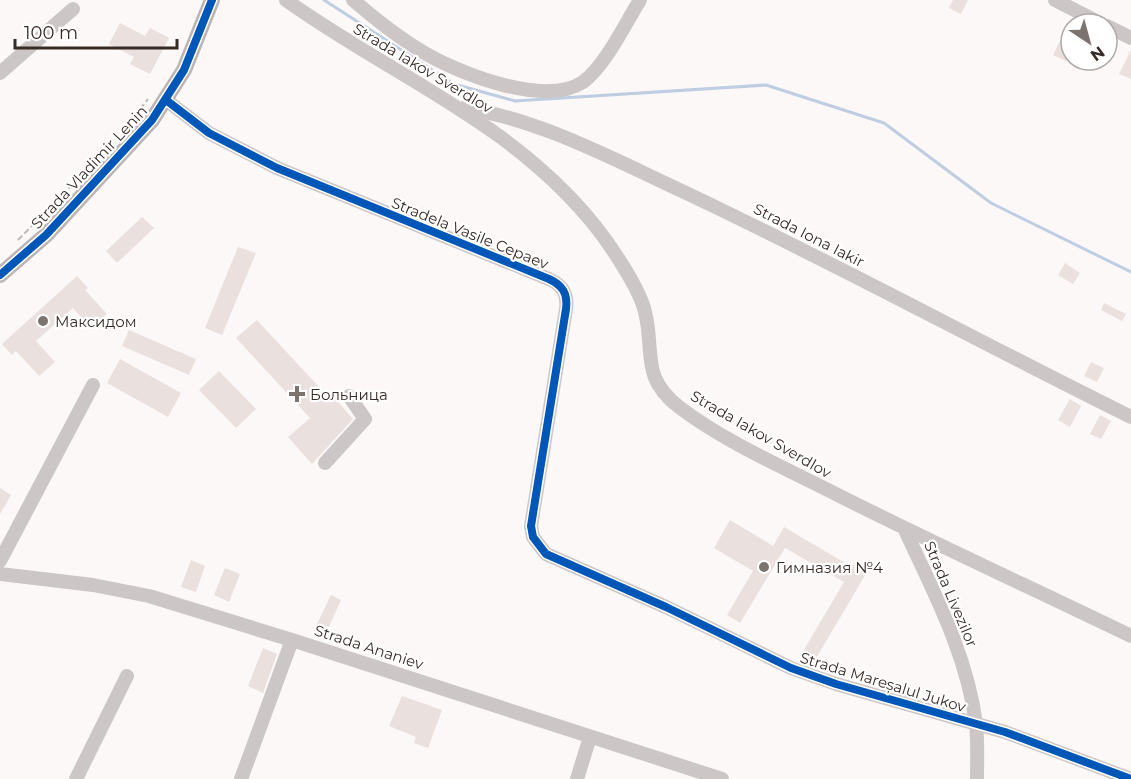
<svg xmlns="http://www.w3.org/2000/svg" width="1131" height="779" font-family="Montserrat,sans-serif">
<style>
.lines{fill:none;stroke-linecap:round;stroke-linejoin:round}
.stream{stroke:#bfcde2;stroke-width:3}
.building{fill:#eae0dd}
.path{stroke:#beb9b9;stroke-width:2;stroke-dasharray:6 3;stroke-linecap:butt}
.minor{stroke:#ccc7c6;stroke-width:14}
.major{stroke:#bdb5b5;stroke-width:16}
.cycleway-casing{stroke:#fff;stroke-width:11}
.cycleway{stroke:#0057b8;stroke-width:8}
.poi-dot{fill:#7c736f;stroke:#fff;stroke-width:2}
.labels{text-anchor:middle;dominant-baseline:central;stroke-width:4.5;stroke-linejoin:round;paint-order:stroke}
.street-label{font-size:15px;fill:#372b26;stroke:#fff}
.poi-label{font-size:15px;fill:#372b26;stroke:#fff;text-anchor:start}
</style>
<rect width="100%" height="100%" fill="#fcf8f7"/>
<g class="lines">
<!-- stream -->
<path class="stream" d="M324,0L454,84L515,101L766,85L884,123L991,203L1131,272"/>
</g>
<!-- building -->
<path class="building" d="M953,0H968L961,14L949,8Z
M1071,18V51L1066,61L1053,55Z
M120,23L145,36L150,28L169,38L150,74L130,64L134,57L109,44Z
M1131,50V79L1119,74Z
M142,217L154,228L117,263L106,251Z
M238,247L256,253L222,335L205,328Z
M1065,263L1080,273L1073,284L1058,275Z
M77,276L88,288L85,290L107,314L91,328L73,308L36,341L55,362L39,376L16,351L12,355L2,344Z
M1104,303L1126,314L1122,321L1101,310Z
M257,320L331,400L334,397L353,419L312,464L288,437L310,418L236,338Z
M129,330L196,359L189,375L122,346Z
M120,359L181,393L168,417L107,383Z
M1091,362L1104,368L1097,382L1084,376Z
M219,371L256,409L236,428L199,390Z
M1070,399L1081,406L1070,427L1058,420Z
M1100,415L1111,421L1101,439L1090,434Z
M0,488L11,495L0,514Z
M730,520L773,546L784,527L852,567L854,564L867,572L815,660L802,653L844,582L785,548L740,623L727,615L753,571L714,548Z
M191,560L205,566L196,592L181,587Z
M225,568L240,574L229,602L214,595Z
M331,595L341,600L327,631L316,626Z
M263,648L277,654L263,693L248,686Z
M402,696L442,710L428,748L414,743L416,737L389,726Z"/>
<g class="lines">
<!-- path -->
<path class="path" d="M129,123L148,99
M18,240L81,176"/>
<!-- minor -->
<path class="minor" d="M286,0C392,76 513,122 596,227C611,246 640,289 645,312C655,352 640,377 679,407C724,441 778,465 828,490C928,541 1030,587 1131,636
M353,0C374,18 395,35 418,49C454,72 544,108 583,82C605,66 625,24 640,0
M1055,0L1102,24
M1107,26L1131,38
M0,73L73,9
M166,100L209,133L277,168L549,279C562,285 568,293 566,309L531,526L533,537L546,554L666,607L791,668L836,684L1005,732L1131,779
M464,108C539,119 615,160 684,192C835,263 981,343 1131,417
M325,463L365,419L349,396
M905,530C934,593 967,654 976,724C978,742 977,761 977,779
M0,561L93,385
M0,574L93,585L149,596L292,640L722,779
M76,779L127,676
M241,779L292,640
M577,779L590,737"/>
<!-- major -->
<path class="major" d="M0,275L46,235L152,120L184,70L212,0"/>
<!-- cycleway casing -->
<g class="cycleway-casing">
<path id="cycleway" d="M166,100L209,133L277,168L549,279C562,285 568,293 566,309L531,526L533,537L546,554L666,607L791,668L836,684L1005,732L1131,779
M0,275L46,235L152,120L184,70L212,0"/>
</g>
<!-- cycleway -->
<use href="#cycleway" class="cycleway"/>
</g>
<!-- markers -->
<g class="poi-dot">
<circle cx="43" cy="321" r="6"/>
<path d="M294 385h6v6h6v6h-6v6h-6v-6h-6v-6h6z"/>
<circle cx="764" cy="567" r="6"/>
</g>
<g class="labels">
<!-- street labels -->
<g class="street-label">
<text transform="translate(423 68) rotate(31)">Strada Iakov Sverdlov</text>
<text transform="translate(89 167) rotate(-47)">Strada Vladimir Lenin</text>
<text transform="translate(470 233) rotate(22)">Stradela Vasile Cepaev</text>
<text transform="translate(809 235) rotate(27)">Strada Iona Iakir</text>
<text transform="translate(761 434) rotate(30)">Strada Iakov Sverdlov</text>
<text transform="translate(951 594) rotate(67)">Strada Livezilor</text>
<text transform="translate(369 647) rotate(18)">Strada Ananiev</text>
<text transform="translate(883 682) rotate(17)">Strada Mareșalul Jukov</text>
</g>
<!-- poi labels -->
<g class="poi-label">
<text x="55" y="321">Максидом</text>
<text x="310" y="394">Больница</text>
<text x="776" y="567">Гимназия №4</text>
</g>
</g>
<!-- north arrow -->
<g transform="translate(1089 42) rotate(144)"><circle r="28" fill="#ffffff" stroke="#afaaa8" stroke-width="1.5"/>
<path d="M0-4.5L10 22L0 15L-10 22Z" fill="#7c736f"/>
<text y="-9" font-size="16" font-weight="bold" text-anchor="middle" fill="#372b26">N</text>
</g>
<!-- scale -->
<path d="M15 39v9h162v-9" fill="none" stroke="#372b26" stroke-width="3"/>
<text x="24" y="39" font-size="18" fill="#372b26" stroke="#ffffff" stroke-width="4.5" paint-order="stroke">100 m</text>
</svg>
